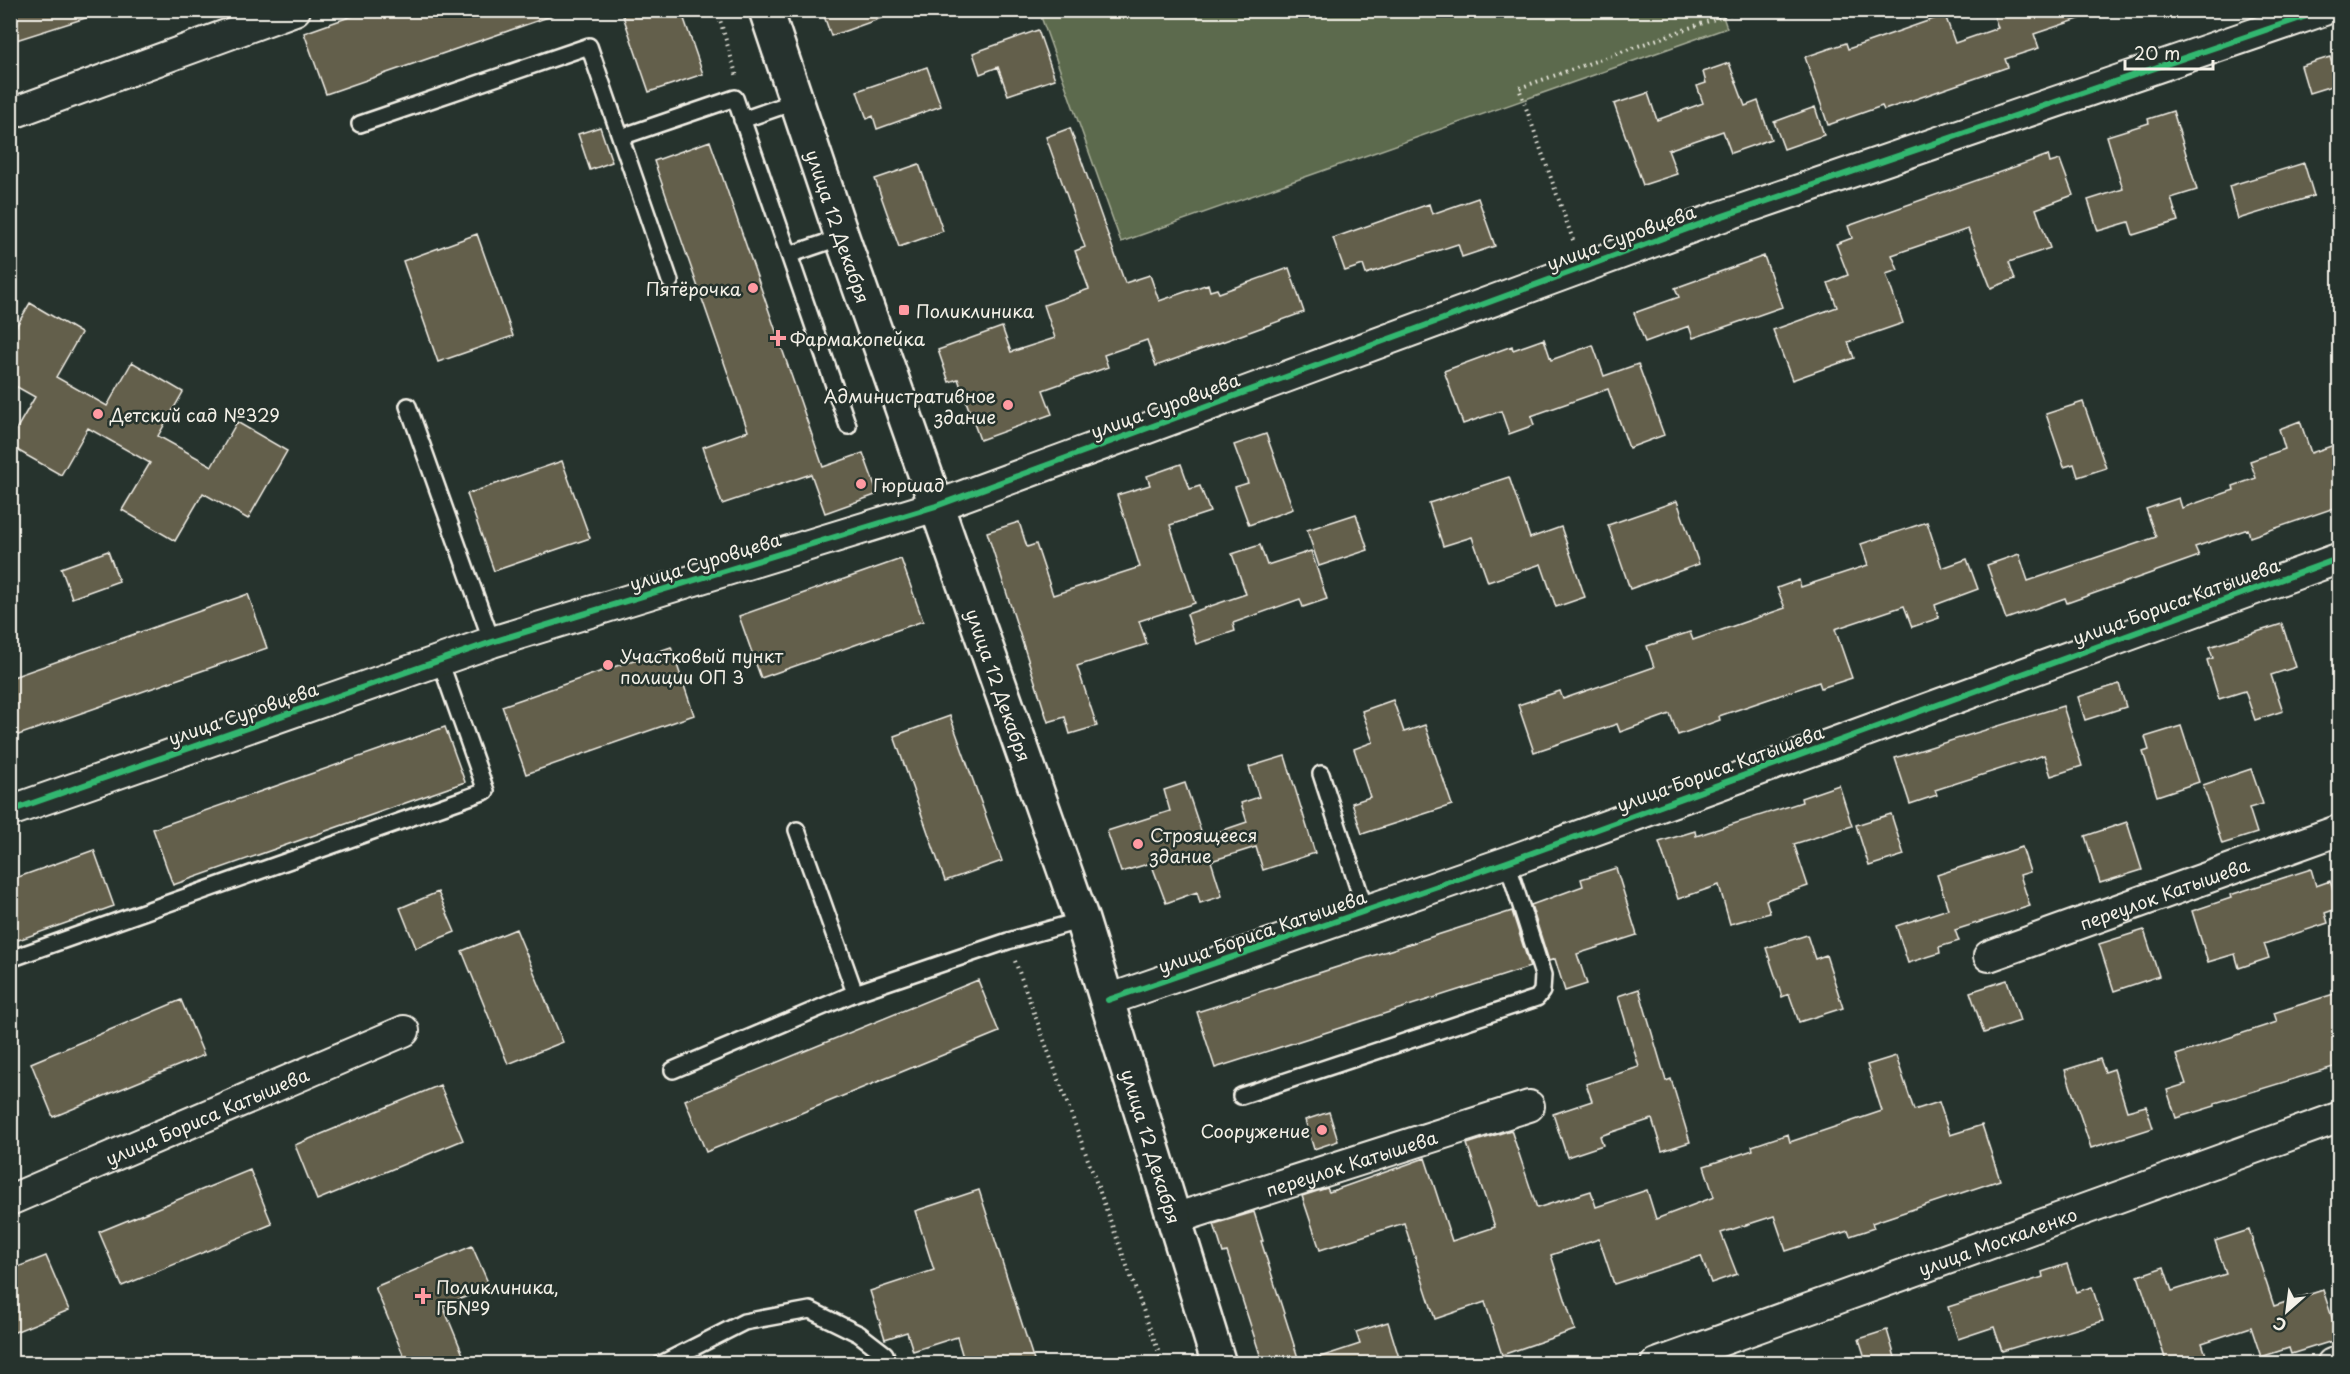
<svg xmlns="http://www.w3.org/2000/svg" width="2350" height="1374" font-family="'Playpen Sans',sans-serif">
<style>
.green{fill:#5c6b4d;stroke:#a8ae9a;stroke-width:1.5}
.building{fill:#635e4c;stroke:#f4f1e8;stroke-width:1.5}
.lines{fill:none;stroke-linecap:round;stroke-linejoin:round}
.lane-casing{stroke:#f4f1e8;stroke-width:20}
.street-casing{stroke:#f4f1e8;stroke-width:34}
.secondary-casing{stroke:#f4f1e8;stroke-width:38}
.path{stroke:#f4f1e8;stroke-width:4;stroke-dasharray:1.5 4.5;stroke-linecap:butt}
.lane{stroke:#26332d;stroke-width:15}
.street{stroke:#26332d;stroke-width:30}
.secondary{stroke:#26332d;stroke-width:33}
.cycleway-casing{stroke:#26332d;stroke-width:10}
.cycleway{stroke:#33b770;stroke-width:6}
.poi-dot{fill:#ff9aa2;stroke:#26332d;stroke-width:2}
.labels{text-anchor:middle;dominant-baseline:central;stroke-width:5;stroke-linejoin:round;paint-order:stroke}
.street-label{font-size:18px;fill:#f4f1e8;stroke:#26332d}
.poi-label{font-size:18px;fill:#f4f1e8;stroke:#26332d;text-anchor:start}
</style>
<rect width="100%" height="100%" fill="#26332d"/>
<filter id="ink" filterUnits="userSpaceOnUse"><feTurbulence type="fractalNoise" baseFrequency=".0167" numOctaves="2"/><feDisplacementMap in="SourceGraphic" scale="12" xChannelSelector="R" yChannelSelector="G"/><feConvolveMatrix kernelMatrix="1 2 1 2 8 2 1 2 1" color-interpolation-filters="sRGB"/></filter>
<g filter="url(#ink)">
<!-- green -->
<path class="green" d="M1721,11L1727,28L1121,242L1039,11Z"/>
<!-- building -->
<path class="building" d="M10,10H92V16L10,42Z
M369,10H557V14L326,94L304,33Z
M621,10H681L703,74L649,92Z
M822,10H893V14L831,36Z
M1992,10H2091V15L2034,34L2039,48L2005,59L2008,67L1884,110L1882,106L1828,125L1805,57L1846,43L1848,49L1945,15L1955,43L1998,28Z
M1038,30L1055,79L1008,95L998,67L980,74L973,53Z
M2330,57L2338,84L2309,93L2301,66Z
M1729,63L1745,106L1758,101L1771,139L1731,153L1723,131L1668,150L1677,174L1643,185L1614,104L1648,93L1657,120L1703,103L1697,86L1706,83L1703,72Z
M927,67L941,106L877,129L873,116L867,119L857,91Z
M1815,107L1824,135L1784,149L1774,122Z
M2173,111L2197,190L2171,198L2178,221L2133,235L2129,222L2098,231L2088,200L2123,189L2107,136L2149,123L2148,119Z
M600,127L612,162L590,170L578,134Z
M1070,128L1125,283L1150,275L1159,301L1208,284L1210,291L1217,289L1219,293L1289,268L1304,312L1156,366L1147,340L1104,355L1108,367L1043,390L1052,414L980,440L958,379L949,382L938,350L1002,327L1011,352L1055,338L1044,305L1089,289L1075,251L1085,247L1046,137Z
M710,141L823,467L863,453L878,494L825,513L811,474L722,504L703,447L748,431L654,161Z
M2048,155L2050,163L2060,160L2073,195L2036,209L2050,248L2009,262L2015,279L1991,288L1968,229L1892,255L1898,270L1886,274L1903,323L1848,342L1854,358L1792,380L1773,330L1837,307L1828,283L1848,275L1836,244L1852,238L1848,226Z
M2304,163L2314,196L2238,219L2229,186Z
M919,164L943,231L899,247L875,179Z
M1478,198L1495,246L1462,257L1458,244L1366,274L1363,265L1345,271L1333,238L1429,204L1432,214Z
M477,234L513,336L438,362L403,261Z
M1764,256L1782,307L1693,338L1689,326L1645,342L1634,313L1679,297L1675,288Z
M30,303L81,333L56,377L107,406L132,362L183,392L158,436L212,466L237,422L287,451L248,519L203,493L175,541L122,510L150,463L88,428L61,475L10,446V440L35,397L10,383V337Z
M1544,339L1551,360L1593,345L1604,376L1638,364L1664,435L1629,448L1608,389L1531,416L1534,425L1509,434L1501,411L1463,424L1444,371L1512,346L1513,350Z
M2083,402L2106,468L2078,477L2074,464L2064,467L2046,414Z
M2300,421L2311,453L2340,443V506L2250,537L2248,529L2195,547L2199,556L2067,603L2065,598L2006,619L1987,565L2019,554L2028,581L2156,537L2146,509L2179,498L2182,508L2234,490L2233,486L2256,478L2250,461L2285,449L2279,429Z
M1266,434L1293,509L1249,525L1235,487L1248,483L1234,445Z
M562,461L590,538L494,571L467,494Z
M1181,464L1190,489L1200,486L1210,512L1170,525L1195,603L1139,621L1147,644L1077,666L1097,726L1070,734L1065,717L1048,722L987,532L1019,522L1027,547L1036,544L1053,595L1140,567L1117,495L1150,485L1147,476Z
M1509,477L1530,538L1561,527L1585,597L1556,607L1541,564L1488,582L1472,537L1443,546L1429,503Z
M1677,501L1699,564L1630,589L1608,525Z
M1356,514L1368,550L1319,566L1307,530Z
M1927,522L1942,568L1967,559L1978,589L1935,605L1939,618L1912,627L1904,606L1835,629L1852,678L1821,688L1819,682L1719,716L1720,720L1678,735L1670,714L1620,732L1617,724L1534,752L1518,705L1560,691L1563,699L1654,667L1647,646L1690,632L1693,640L1785,608L1777,588L1799,580L1801,587L1868,565L1861,544Z
M1260,545L1267,565L1311,551L1327,599L1303,607L1300,599L1233,623L1235,631L1196,644L1187,614L1246,594L1232,554Z
M108,551L119,581L72,598L61,568Z
M901,559L923,621L761,678L739,616Z
M248,594L267,648L10,738V678Z
M2282,624L2296,667L2271,675L2283,711L2255,720L2245,691L2219,699L2207,660L2213,658L2209,647Z
M671,647L694,715L526,774L502,706Z
M2119,684L2126,707L2085,720L2078,697Z
M1393,700L1404,732L1425,725L1452,805L1362,834L1352,803L1370,797L1354,749L1373,742L1362,711Z
M2063,706L2082,766L2051,776L2044,755L1935,790L1937,795L1910,804L1895,758Z
M950,716L1002,861L945,881L894,736Z
M2181,726L2199,782L2157,796L2143,752L2149,750L2145,737Z
M445,727L465,782L173,885L153,829Z
M1285,756L1315,853L1263,870L1256,847L1211,861L1222,896L1200,903L1197,892L1166,903L1151,863L1121,872L1107,831L1170,811L1164,790L1185,783L1203,837L1247,822L1241,803L1259,797L1249,767Z
M2251,769L2263,804L2249,808L2257,833L2222,844L2203,785Z
M1839,785L1852,826L1794,844L1808,886L1766,900L1770,913L1730,924L1719,885L1678,899L1659,842L1695,831L1696,836L1802,802L1801,798Z
M1891,814L1904,855L1869,866L1856,825Z
M2127,822L2142,870L2100,883L2085,836Z
M2022,847L2030,872L2020,875L2030,906L1955,930L1959,941L1939,947L1940,953L1908,963L1896,926L1948,909L1937,875Z
M94,850L114,906L10,943V880Z
M1616,868L1637,935L1577,954L1587,984L1565,991L1555,959L1549,961L1531,905L1583,886L1581,879Z
M2311,869L2316,886L2330,881L2339,908L2325,913L2328,923L2264,944L2269,958L2239,968L2235,954L2208,962L2192,911L2231,898L2230,895Z
M438,892L455,932L416,948L400,908Z
M1512,911L1530,967L1215,1068L1197,1012Z
M516,929L563,1042L508,1064L462,951Z
M2144,930L2159,976L2114,991L2099,944Z
M1807,935L1815,959L1826,955L1843,1008L1799,1022L1789,994L1782,997L1766,948Z
M978,980L999,1032L706,1152L685,1100Z
M2007,980L2020,1021L1984,1033L1970,992Z
M1639,989L1666,1081L1671,1079L1690,1142L1662,1151L1652,1119L1600,1136L1603,1145L1567,1157L1553,1114L1592,1101L1586,1084L1639,1067L1618,996Z
M2340,992V1065L2215,1103V1106L2176,1118L2167,1090L2186,1084L2176,1055L2277,1022L2274,1013Z
M181,1000L204,1055L53,1117L31,1063Z
M1896,1056L1914,1110L1939,1102L1950,1135L1982,1125L2000,1180L1872,1223L1874,1228L1850,1236L1848,1231L1786,1251L1774,1216L1721,1233L1737,1274L1711,1283L1701,1256L1614,1284L1599,1239L1551,1255L1575,1330L1502,1355L1485,1302L1435,1319L1404,1223L1320,1250L1302,1196L1327,1188L1329,1192L1425,1158L1452,1241L1495,1227L1467,1144L1511,1130L1537,1208L1591,1191L1596,1207L1647,1190L1656,1219L1714,1197L1704,1166L1753,1150L1752,1146L1788,1134L1790,1142L1882,1111L1867,1065Z
M2100,1059L2105,1072L2114,1069L2127,1111L2146,1106L2153,1128L2091,1148L2065,1070Z
M440,1085L463,1140L317,1200L295,1145Z
M1329,1112L1338,1141L1314,1149L1305,1120Z
M250,1170L272,1224L122,1286L99,1232Z
M979,1190L1035,1364H965L957,1337L913,1351L907,1332L885,1339L870,1291L934,1270L915,1211Z
M1254,1212L1263,1241H1261L1300,1364H1263L1227,1252L1223,1253L1214,1224Z
M2249,1230L2274,1306L2323,1290L2339,1339L2291,1354L2289,1348L2261,1357L2251,1327L2202,1343L2209,1364H2167L2138,1276L2164,1267L2172,1291L2226,1274L2215,1241Z
M472,1246L490,1287L443,1306L467,1364H407L375,1287Z
M46,1256L69,1310L10,1334V1270Z
M2067,1264L2076,1292L2092,1287L2103,1321L2002,1351L1994,1327L1958,1339L1948,1307L2043,1277L2042,1272Z
M1388,1322L1401,1364H1314V1359L1360,1344L1356,1332Z
M1887,1330L1897,1364H1867L1859,1339Z"/>
<g class="lines">
<!-- lane casing -->
<g class="lane-casing">
<path id="lane" d="M742,120L797,101
M360,124L589,46L670,281
M621,137L735,98L848,426
M789,255L842,237
M408,406L492,642
M1321,774L1366,912
M797,830L855,993
M10,959L486,791L440,661
M673,1070L855,993L1008,941L1082,920
M1241,1096L1537,998L1542,991L1543,975L1507,862
M661,1364L744,1322L810,1310L859,1334L885,1354L889,1364"/>
</g>
<!-- street casing -->
<g class="street-casing">
<g id="street">
<path d="M10,114L295,10"/>
<path d="M10,811L492,642L936,506L1717,218L2324,10"/>
<path id="s1" d="M1989,956L2340,830"/>
<path d="M1108,1000L1507,862L2340,558"/>
<path id="s2" d="M10,1200L404,1031"/>
<path id="s3" d="M1174,1219L1529,1106"/>
<path id="s4" d="M1656,1364L2340,1117"/>
<path d="M2332,1364L2340,1361"/>
</g>
</g>
<!-- secondary casing -->
<g class="secondary-casing">
<g id="secondary">
<path id="s5" d="M766,10L842,237L1082,920L1219,1364"/>
</g>
</g>
<!-- path -->
<path class="path" d="M717,10L737,77
M1716,10L1718,18
M1573,240L1519,88L1740,10
M1015,961L1163,1364"/>
<!-- lane -->
<use href="#lane" class="lane"/>
<!-- street -->
<use href="#street" class="street"/>
<!-- secondary -->
<use href="#secondary" class="secondary"/>
<!-- cycleway casing -->
<g class="cycleway-casing">
<path id="cycleway" d="M10,811L492,642L936,506L1717,218L2324,10
M1108,1000L1507,862L2340,558"/>
</g>
<!-- cycleway -->
<use href="#cycleway" class="cycleway"/>
</g>
</g>
<!-- markers -->
<g class="poi-dot">
<circle cx="753" cy="288" r="6"/>
<rect x="898" y="304" width="12" height="12" rx="3"/>
<path d="M775 329h6v6h6v6h-6v6h-6v-6h-6v-6h6z"/>
<circle cx="1008" cy="405" r="6"/>
<circle cx="98" cy="414" r="6"/>
<circle cx="861" cy="484" r="6"/>
<circle cx="608" cy="665" r="6"/>
<circle cx="1138" cy="844" r="6"/>
<circle cx="1322" cy="1130" r="6"/>
<path d="M420 1287h6v6h6v6h-6v6h-6v-6h-6v-6h6z"/>
</g>
<g class="labels">
<!-- street labels -->
<g class="street-label">
<text stroke="none"><textPath href="#s5" startOffset="228">улица 12 Декабря</textPath></text>
<text transform="translate(1621 237) rotate(-20)">улица Суровцева</text>
<text transform="translate(1165 405) rotate(-20)">улица Суровцева</text>
<text transform="translate(705 561) rotate(-17)">улица Суровцева</text>
<text transform="translate(2176 601) rotate(-20)">улица Бориса Катышева</text>
<text stroke="none"><textPath href="#s5" startOffset="714">улица 12 Декабря</textPath></text>
<text transform="translate(243 713) rotate(-19)">улица Суровцева</text>
<text transform="translate(1720 768) rotate(-20)">улица Бориса Катышева</text>
<text stroke="none"><textPath href="#s1" startOffset="186">переулок Катышева</textPath></text>
<text transform="translate(1262 931) rotate(-19)">улица Бориса Катышева</text>
<text stroke="none"><textPath href="#s2" startOffset="214">улица Бориса Катышева</textPath></text>
<text stroke="none"><textPath href="#s5" startOffset="1200">улица 12 Декабря</textPath></text>
<text stroke="none"><textPath href="#s3" startOffset="186">переулок Катышева</textPath></text>
<text stroke="none"><textPath href="#s4" startOffset="363">улица Москаленко</textPath></text>
</g>
<!-- poi labels -->
<g class="poi-label">
<text x="741" y="288" text-anchor="end">Пятёрочка</text>
<text x="916" y="310">Поликлиника</text>
<text x="790" y="338">Фармакопейка</text>
<text x="996" y="395" text-anchor="end">Административное<tspan x="996" dy="21">здание</tspan></text>
<text x="110" y="414">Детский сад №329</text>
<text x="873" y="484">Гюршад</text>
<text x="620" y="655">Участковый пункт<tspan x="620" dy="21">полиции ОП 3</tspan></text>
<text x="1150" y="834">Строящееся<tspan x="1150" dy="21">здание</tspan></text>
<text x="1310" y="1130" text-anchor="end">Сооружение</text>
<text x="436" y="1286">Поликлиника,<tspan x="436" dy="21">ГБ№9</tspan></text>
</g>
</g>
<!-- margin -->
<rect width="2350" height="1374" fill="none" stroke="#26332d" stroke-width="36"/>
<rect x="18" y="18" width="2314" height="1338" fill="none" stroke="#f4f1e8" stroke-width="2" filter="url(#ink)"/>
<!-- north arrow -->
<g transform="translate(2287 1311) rotate(208)" stroke="#26332d" stroke-width="4.5" paint-order="stroke">
<path d="M0-4.5L10 22L0 15L-10 22Z" fill="#f4f1e8"/>
<text y="-9" font-size="16" font-weight="bold" text-anchor="middle" fill="#f4f1e8">С</text>
</g>
<!-- scale -->
<path d="M2125 60v9h88v-9" fill="none" stroke="#f4f1e8" stroke-width="3"/>
<text x="2134" y="60" font-size="18" fill="#f4f1e8" stroke="#26332d" stroke-width="4.5" paint-order="stroke">20 m</text>
</svg>
